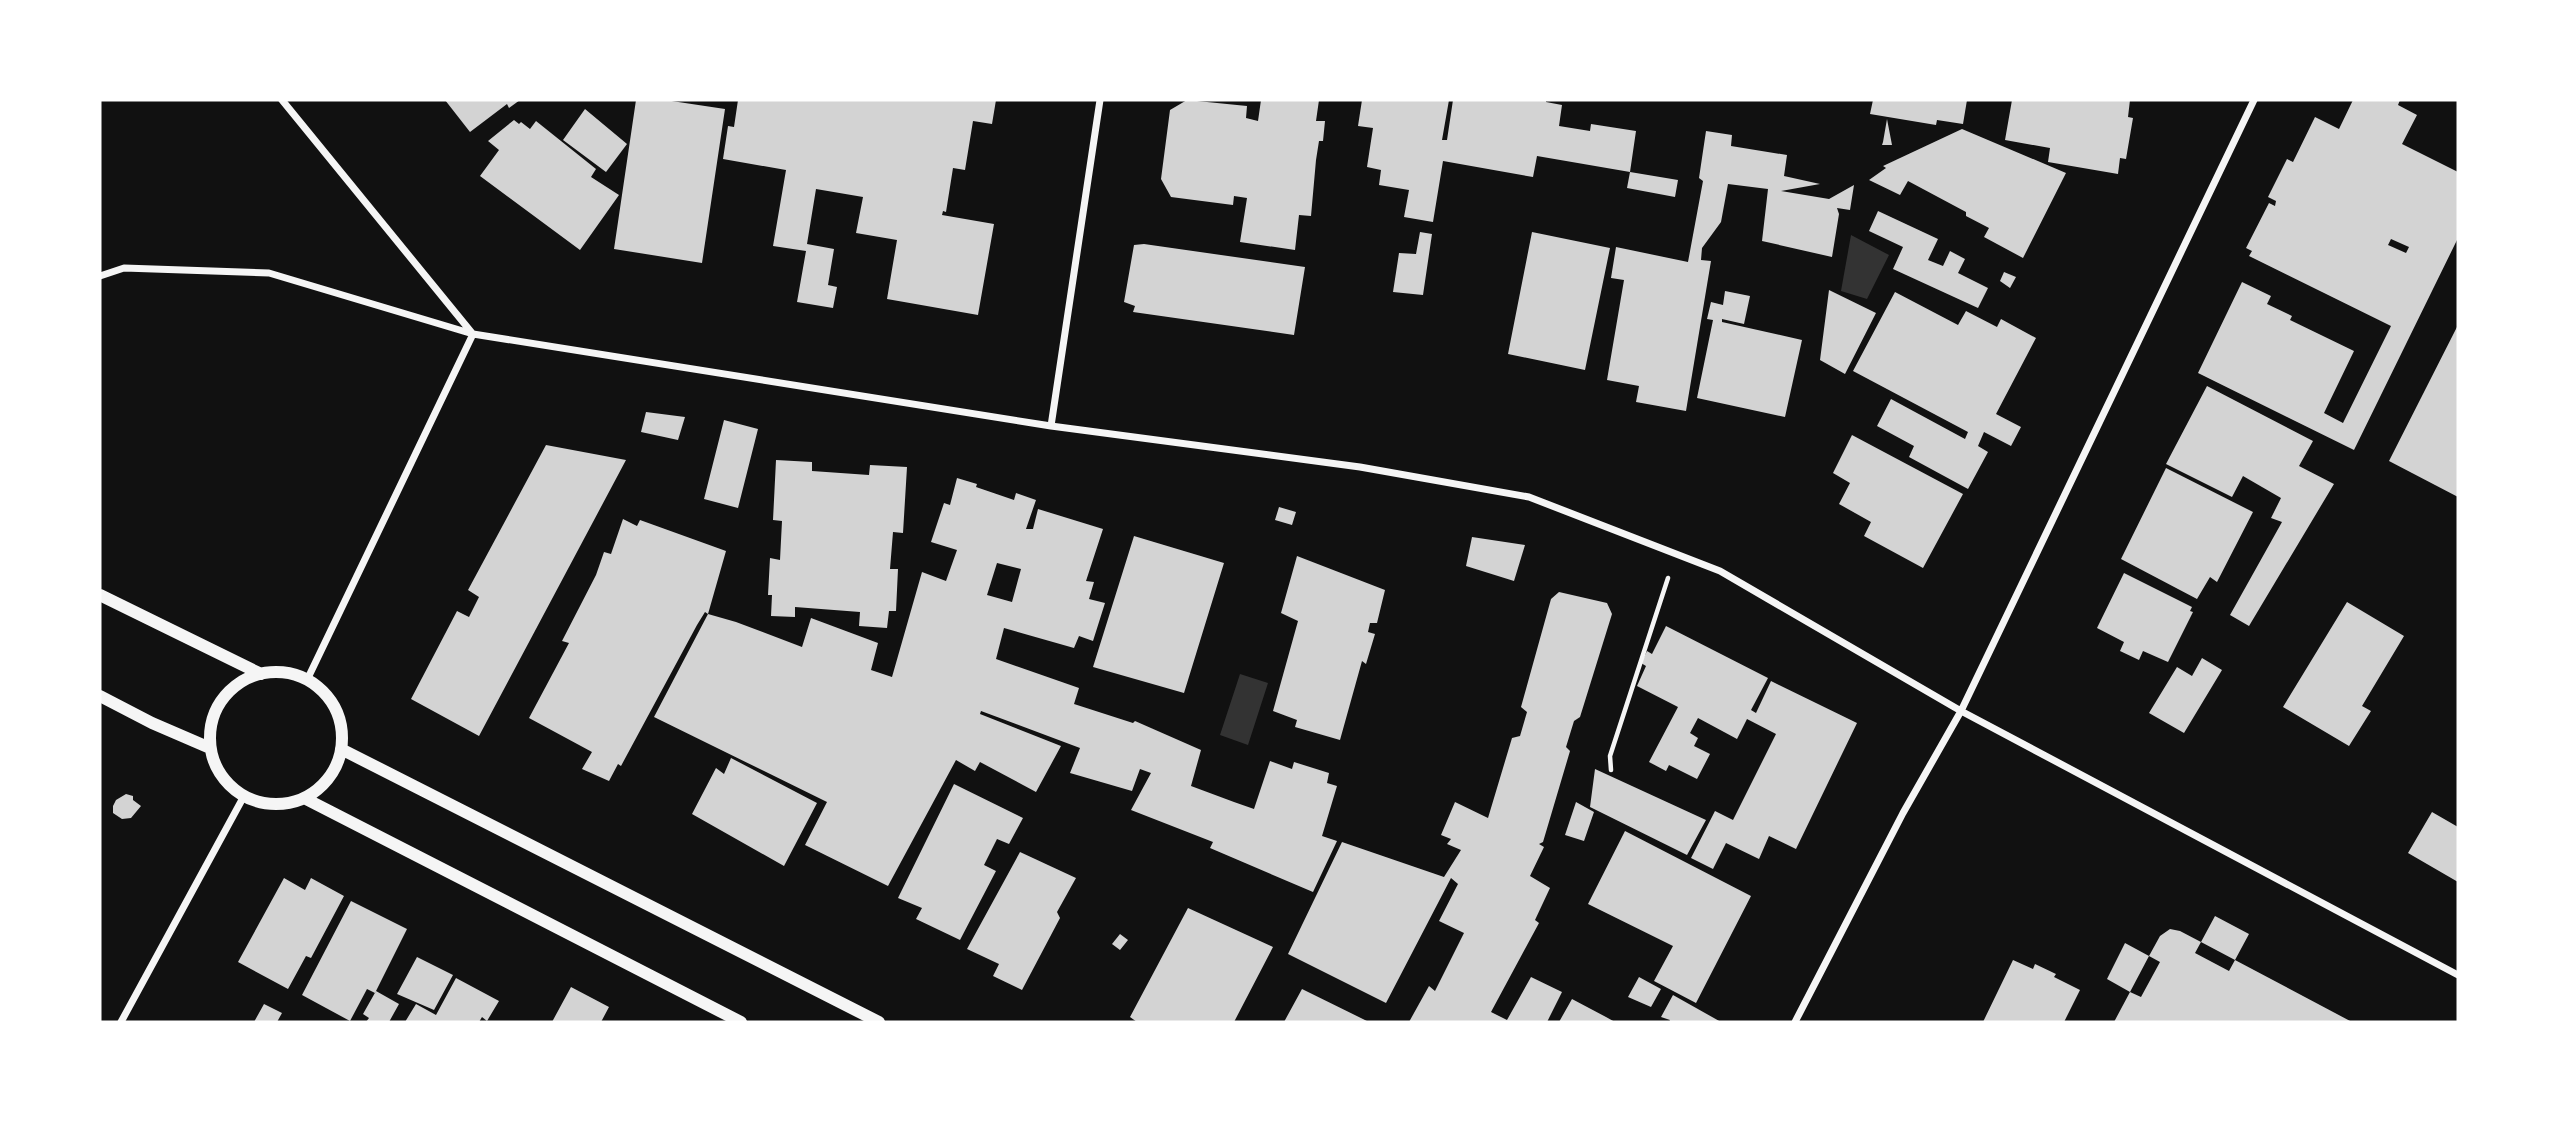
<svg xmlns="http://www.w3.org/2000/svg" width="2558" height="1122" font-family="'Public Sans',sans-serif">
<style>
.water{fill:#333}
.building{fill:#d3d3d3;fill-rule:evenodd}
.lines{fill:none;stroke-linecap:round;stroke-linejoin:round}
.path{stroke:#f5f5f5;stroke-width:4.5}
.minor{stroke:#f5f5f5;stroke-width:7}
.tertiary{stroke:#f5f5f5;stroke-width:12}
</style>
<rect width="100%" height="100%" fill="#111"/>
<!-- water -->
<path class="water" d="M1851,235L1889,255L1867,299L1841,291Z
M1240,674L1268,683L1248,745L1220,735Z"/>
<!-- building -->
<path class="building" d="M445,100H520L509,108L507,104L470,132Z
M636,100H665L725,109L702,263L614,249Z
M738,100H996L992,124L973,121L965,170L953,168L946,212L943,211L942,215L994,224L978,315L887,299L897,240L856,233L863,197L816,189L807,244L834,249L828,285L837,287L833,308L797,302L806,251L773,246L786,170L723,159L728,126L734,127Z
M1187,100L1247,106L1246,118L1258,121L1261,100H1319L1316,121H1325L1323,141H1319L1316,160L1311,216L1299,215L1295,250L1240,242L1247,198L1234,196L1233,205L1171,197L1161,179L1170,110Z
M1362,100H1449L1442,140H1447L1453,100H1546V102L1562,105L1559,126L1590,131L1591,124L1636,131L1630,172L1537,156L1533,177L1443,161L1433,222L1404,217L1409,190L1379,185L1381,170L1367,167L1373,128L1358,126Z
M1873,100H1967L1963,124L1937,120L1936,125L1870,114Z
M2012,100H2130L2128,117L2133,118L2126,159L2120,158L2118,174L2048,162L2050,148L2005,140Z
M2353,100H2400L2398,105L2417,115L2402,144L2458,172V238L2354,450L2198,373L2242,282L2271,296L2267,304L2292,316L2290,320L2354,351L2324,413L2343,423L2391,326L2249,256L2252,251L2246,248L2269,203L2275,206L2276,201L2268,197L2287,159L2293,162L2315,117L2339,129ZM2391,239L2409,247L2406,253L2388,245Z
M585,109L627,144L606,172L563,140Z
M1887,119L1892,145H1882L1883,142Z
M514,120L519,124L521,122L530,129L536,121L596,169L591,177L619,195L580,250L480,176L499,150L488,141Z
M1962,129L2066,173L2023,258L1984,237L1989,228L1966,216V212L1908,181L1900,195L1869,180L1886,168L1883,166Z
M1706,131L1732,135L1731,146L1787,155L1784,176L1820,184L1781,191L1829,199L1854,185L1850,210L1837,208L1839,214L1832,257L1762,241L1768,189L1728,184L1721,222L1702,248L1701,260L1711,261L1686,411L1636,402L1639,386L1607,380L1624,280L1611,278L1616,247L1688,262L1703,181L1699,178Z
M1630,172L1678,180L1675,197L1627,188Z
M1878,211L1938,239L1928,260L1943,266L1950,251L1965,259L1958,273L1988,288L1978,308L1893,269L1903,247L1869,231Z
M1420,232L1432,234L1423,295L1393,292L1399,253L1416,254Z
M1532,232L1610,248L1585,370L1508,354Z
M1144,244L1305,267L1294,335L1133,312L1135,306L1124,302L1134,245Z
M2004,272L2016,277L2010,288L2000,281Z
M1829,290L1876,313L1845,374L1820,360Z
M1725,291L1750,296L1744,324L1722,319V322L1802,340L1785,417L1697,398L1713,320L1707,319L1711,302L1723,305Z
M1895,292L1958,325L1966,311L1997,327L2001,319L2036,338L1996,414L2021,427L2011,446L1984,432L1978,446L1988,452L1968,489L1909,457L1914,446L1877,426L1891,399L1965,439L1968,432L1853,371Z
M2458,325V497L2389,461Z
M2207,386L2313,441L2299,466L2334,484L2249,626L2230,615L2282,522L2271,518L2281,498L2243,476L2232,497L2166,464Z
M646,412L685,417L678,440L641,432Z
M724,420L758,429L738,508L704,499Z
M1852,435L1963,494L1923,568L1864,536L1871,522L1839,504L1850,483L1833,473Z
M546,445L626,460L479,736L411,699L457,611L469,617L479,597L468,590Z
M776,460L812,462V471L869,475L870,465L907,467L903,533L893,532L890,569H898L896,611H889L887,628L859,626L860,612L795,607V617L771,616L772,595H768L770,558L780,560L782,521L773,520Z
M2166,468L2253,512L2217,582L2210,577L2197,599L2121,559Z
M957,478L977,484L976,487L1014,500L1016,493L1036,500L1026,529H1033L1038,509L1103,529L1086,581L1094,582L1089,599L1105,603L1093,641L1079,636L1074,648L1004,628L996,659L1079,688L1074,704L1133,723L1135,721L1201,750L1191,786L1234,802L1254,809L1270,761L1292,769L1294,762L1329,773L1327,783L1337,786L1322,836L1337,841L1313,892L1210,848L1213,842L1131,810L1151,773L1140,769L1132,791L1070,773L1080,748L981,711L980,714L1061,746L1036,792L980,762L975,771L956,760L888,886L805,845L827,802L654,717L708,614L736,622L802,647L811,618L878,643L871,670L892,677L922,572L946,581L957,550L931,542L944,503L950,505ZM997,563L1021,569L1012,602L987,595Z
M1279,507L1296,512L1292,525L1275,520Z
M623,519L637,526L640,520L726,551L708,614L705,612L697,625L621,766L618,764L609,781L582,769L592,752L529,718L569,643L562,641L596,575L604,552L611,554Z
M1134,536L1224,563L1184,693L1093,667Z
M1472,537L1525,545L1514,581L1466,566Z
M1297,556L1385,590L1377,623H1370L1368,632L1375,634L1366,664L1362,661L1340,740L1295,727L1297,720L1273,711L1298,621L1281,613Z
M2124,573L2192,607L2190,611L2193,612L2168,662L2143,651L2139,660L2120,651L2124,642L2097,628Z
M1559,592L1607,603L1612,614L1580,717L1574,721L1566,747L1570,751L1543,842L1539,844L1544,847L1530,876L1550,888L1535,920L1539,923L1491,1012L1507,1020L1531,977L1562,992L1547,1022H1409L1429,986L1435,991L1464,933L1439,921L1458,884L1451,878L1386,1003L1288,954L1342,842L1444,877L1461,850L1447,844L1451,839L1441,835L1455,802L1488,818L1512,738L1520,736L1527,712L1521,707L1551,599Z
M2347,602L2404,636L2362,706L2371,711L2349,746L2283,707Z
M1666,626L1768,678L1751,710L1756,713L1771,681L1857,723L1796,849L1769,836L1759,859L1726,843L1713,869L1691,858L1715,811L1733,820L1776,734L1747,719L1737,739L1698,718L1690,733L1698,738L1694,746L1710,754L1697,779L1669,765L1666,771L1649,762L1678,707L1637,686L1646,666L1641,663L1647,651L1652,654Z
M2202,658L2222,670L2184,733L2149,713L2177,667L2192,676Z
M731,758L817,803L784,866L692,814L716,768L724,774Z
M1595,769L1706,820L1687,855L1590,807Z
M954,784L1023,818L1009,844L997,839L984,865L996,871L960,940L916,919L922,908L898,898Z
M126,794L133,796V800L141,806L131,818L122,819L113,813V806L116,800Z
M1576,802L1594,812L1584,841L1565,835Z
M2432,812L2458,827V882L2408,853Z
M1625,831L1751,896L1696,1003L1654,981L1673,946L1588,904Z
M1020,852L1076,878L1057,912L1060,918L1022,990L993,976L999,964L967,949Z
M284,878L305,890L311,878L344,896L311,958L306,956L288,989L238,962Z
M351,901L407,929L375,993L367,989L350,1021L302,995Z
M1188,908L1273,947L1234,1022H1137L1130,1017Z
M2215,916L2249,934L2235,960L2201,942Z
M2170,929L2180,931L2201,942L2195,953L2229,971L2235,960L2352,1022H2114L2130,992L2141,997L2160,962L2149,956L2160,936Z
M1120,934L1128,940L1120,950L1112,944Z
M2125,943L2149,956L2130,992L2107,979Z
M417,957L453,975L434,1010L397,994Z
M2013,960L2033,969L2035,964L2056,974L2054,977L2080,990L2064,1022H1983Z
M1639,977L1661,989L1651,1007L1628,997Z
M456,978L499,1001L487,1021L482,1017L479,1022H405L416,1004L436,1015Z
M571,987L609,1007L601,1022H552Z
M1302,989L1369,1022H1284Z
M376,991L399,1004L389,1022H366L369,1018L363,1014Z
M1673,995L1721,1022H1669L1670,1020L1661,1017Z
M1572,999L1606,1017L1615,1022H1559Z
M264,1004L282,1013L277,1022H254Z"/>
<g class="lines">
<!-- path -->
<path class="path" d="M1611,770L1610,756L1668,578"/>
<!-- minor -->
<path class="minor" d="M282,100L472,333
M100,276L124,268L269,273L473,334L1051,426L1360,467L1529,497L1720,571L1961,711L2458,975
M1051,426L1100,100
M307,680L473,334
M121,1022L244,796
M1795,1022L1903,813L1961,711L2254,100"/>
<!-- tertiary -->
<path class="tertiary" d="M100,595L261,674
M210 738a66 66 0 1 1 132 0a66 66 0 1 1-132 0Z
M100,696L152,723L210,748
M341,749L879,1022
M304,798L741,1022"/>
</g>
<!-- border -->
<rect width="2558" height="1122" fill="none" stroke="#ffffff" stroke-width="203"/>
</svg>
